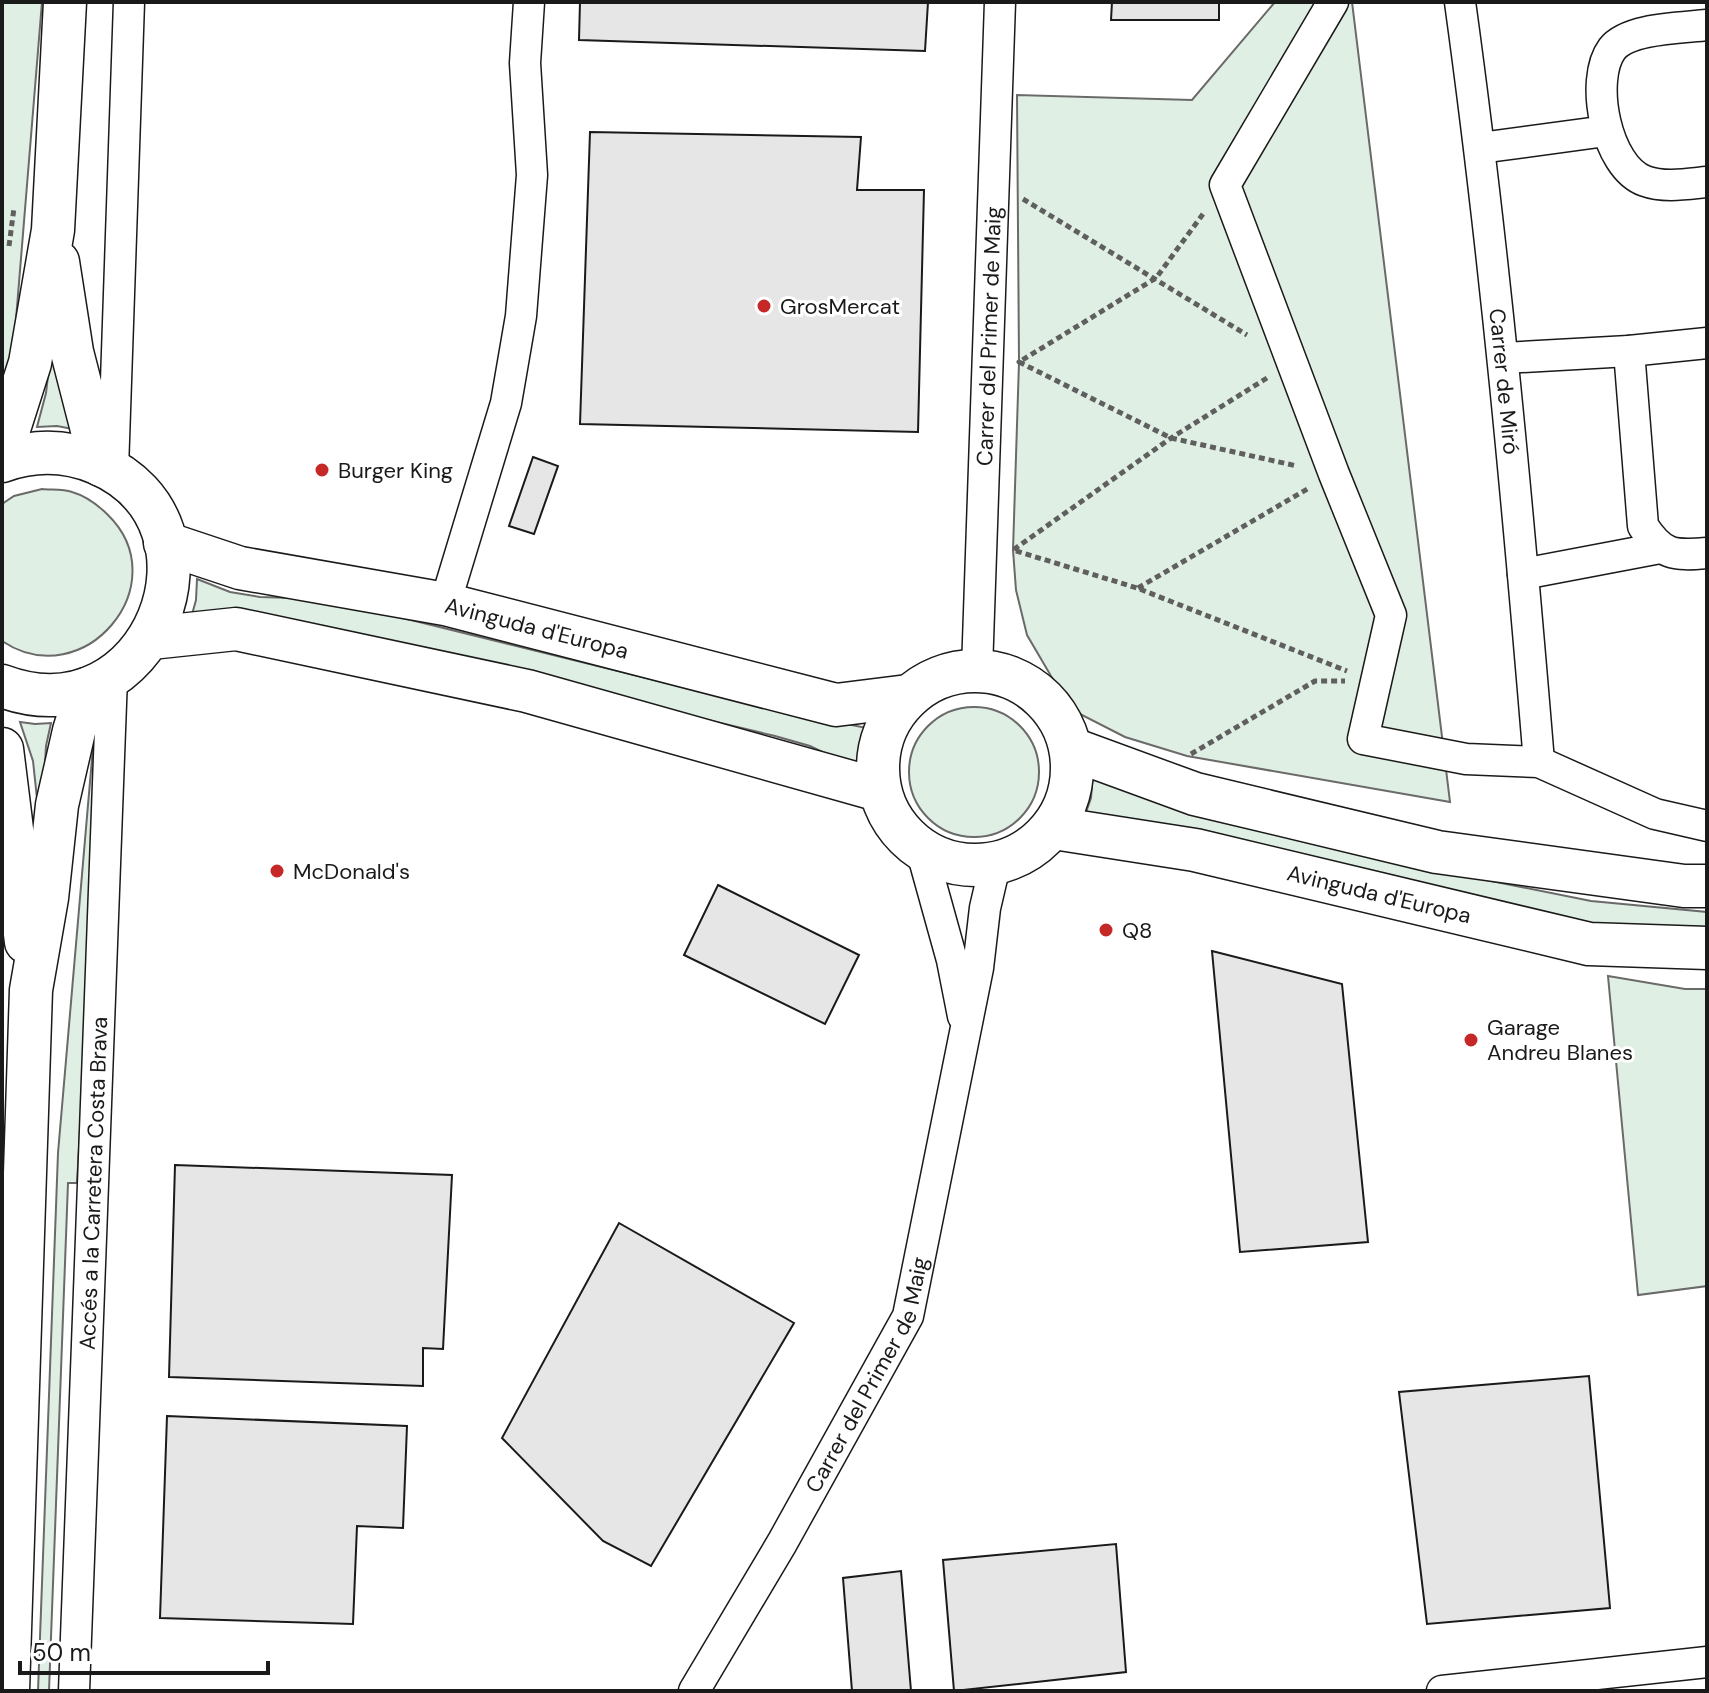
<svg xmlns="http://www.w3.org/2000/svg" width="1709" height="1693" font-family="'DM Sans',sans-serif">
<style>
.green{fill:#e0efe3;stroke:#6a6a6a;stroke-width:2}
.building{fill:#e6e6e6;stroke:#1a1a1a;stroke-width:2}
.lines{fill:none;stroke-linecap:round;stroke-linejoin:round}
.street-casing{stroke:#1a1a1a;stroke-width:33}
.secondary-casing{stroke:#1a1a1a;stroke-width:45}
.path{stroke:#5f5f5f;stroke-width:5;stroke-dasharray:6 4;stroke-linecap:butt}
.street{stroke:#fff;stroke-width:30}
.secondary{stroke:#fff;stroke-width:42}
.poi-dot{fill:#c62828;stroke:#fff;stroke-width:3}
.labels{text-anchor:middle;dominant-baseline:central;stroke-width:6;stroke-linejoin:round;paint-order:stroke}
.poi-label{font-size:22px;fill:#1a1a1a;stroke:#fff;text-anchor:start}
.street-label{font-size:22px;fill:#1a1a1a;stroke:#fff}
</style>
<rect width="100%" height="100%" fill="#fff"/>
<!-- green -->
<path class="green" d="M2,2H42L12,368L2,396Z
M1275,2H1352L1450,802L1187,756L1125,737L1076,712L1051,676L1027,635L1016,590L1013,550L1019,362L1017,95L1192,100Z
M58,358L78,430L57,426L37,427L46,393L50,359Z
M42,489C51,490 63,489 72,492C86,496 98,505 108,515C178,584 84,696 2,641V504L14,496Z
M197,579L230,592L260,597L326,599L780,711L867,728L860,748L858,769L810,746L775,736L296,622L191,618L196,600Z
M909 772a65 65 0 1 1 130 0a65 65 0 1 1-130 0Z
M20,722L35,724L51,723L46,746L41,836L33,761Z
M103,729L77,1183H68L49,1691H38L58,1153L93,747Z
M1093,773L1476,878L1591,901L1707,912V937L1591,927L1085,815L1091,798Z
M1608,976L1685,989H1707V1286L1638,1295Z"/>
<!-- building -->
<path class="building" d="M580,2H928L925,51L579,40Z
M1112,2H1219V20H1111Z
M590,132L861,137L857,190H924L918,432L580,424Z
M533,457L558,466L534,534L509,526Z
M718,885L859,955L825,1024L684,955Z
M1212,951L1342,984L1368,1242L1240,1252Z
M175,1165L452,1175L443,1349L423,1348V1386L169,1377Z
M619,1223L794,1323L651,1566L603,1541L502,1438Z
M1589,1376L1610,1608L1427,1624L1399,1392Z
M167,1416L407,1426L403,1528L357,1526L353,1624L160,1618Z
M1116,1544L1126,1672L954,1691L943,1560Z
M901,1571L911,1691H852L843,1578Z"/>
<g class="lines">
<!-- street casing -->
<g class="street-casing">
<g id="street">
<path d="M1333,2L1225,185L1334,474L1391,615L1363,739L1466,759L1539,762L1655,814L1707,826"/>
<path id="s1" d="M1460,2C1495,255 1518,508 1539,762"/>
<path d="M1707,25C1682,28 1628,28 1612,49C1589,80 1606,167 1645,181C1664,188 1687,184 1707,182"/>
<path d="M1480,148L1606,131"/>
<path d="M1629,351L1643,526C1662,555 1673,556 1707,553"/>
<path d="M1504,358L1629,351L1707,343"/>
<path d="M113,469L129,2"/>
<path d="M1523,574L1660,548"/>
<path d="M445,604L506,403L521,316L532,175L525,63L529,2"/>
<path id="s2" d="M977,670L1000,2"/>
<path d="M922,852L952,960L963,1016"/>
<path id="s3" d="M74,1691L112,677"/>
<path id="s4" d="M694,1691L782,1543L908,1316L978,968L985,908L995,865"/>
<path d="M1442,1691L1707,1662"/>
</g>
</g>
<!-- secondary casing -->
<g class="secondary-casing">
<g id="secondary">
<path d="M58,262L72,352L101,465"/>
<path d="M2,451L30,363L53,230L65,2"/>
<path d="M2,461C33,450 66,450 97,463C238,523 152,742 2,686"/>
<path id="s5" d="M165,543L240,568L445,604L836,705L908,696"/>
<path d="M151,638L236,629L527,691L879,790"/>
<circle cx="975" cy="768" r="97"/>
<path d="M2,749L26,942"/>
<path d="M1072,749L1195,794L1437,852L1684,886H1707"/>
<path id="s6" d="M1054,828L1195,850L1589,944L1707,948"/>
<path d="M8,1691L31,990L47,898L57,805L74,731L87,689"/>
</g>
</g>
<!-- path -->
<path class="path" d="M1023,199L1247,335
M1203,214L1156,278L1019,362L1171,438L1297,466
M9,246L14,208
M1267,378L1171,438L1013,550L1137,588L1347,671
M1138,588L1309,488
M1191,754L1315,681H1345"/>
<!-- street -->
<use href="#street" class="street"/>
<!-- secondary -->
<use href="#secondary" class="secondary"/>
</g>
<!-- markers -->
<g class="poi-dot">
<circle cx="764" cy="306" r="8"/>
<circle cx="322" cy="470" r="8"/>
<circle cx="277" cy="871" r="8"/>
<circle cx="1106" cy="930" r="8"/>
<circle cx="1471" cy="1040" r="8"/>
</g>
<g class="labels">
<!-- poi labels -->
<g class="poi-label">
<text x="780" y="306">GrosMercat</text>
<text x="338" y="470">Burger King</text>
<text x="293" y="871">McDonald's</text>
<text x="1122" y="930">Q8</text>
<text x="1487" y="1027">Garage<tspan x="1487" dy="25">Andreu Blanes</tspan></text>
</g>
<!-- street labels -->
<g class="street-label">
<text stroke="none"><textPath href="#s2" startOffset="334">Carrer del Primer de Maig</textPath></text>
<text stroke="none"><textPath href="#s1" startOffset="382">Carrer de Miró</textPath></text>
<text stroke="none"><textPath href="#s5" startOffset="382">Avinguda d'Europa</textPath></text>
<text stroke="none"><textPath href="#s6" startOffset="332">Avinguda d'Europa</textPath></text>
<text stroke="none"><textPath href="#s3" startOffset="508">Accés a la Carretera Costa Brava</textPath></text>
<text stroke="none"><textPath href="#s4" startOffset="362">Carrer del Primer de Maig</textPath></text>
</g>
</g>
<!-- border -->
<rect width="1709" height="1693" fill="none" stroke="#1a1a1a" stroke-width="8"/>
<!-- scale -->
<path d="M20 1661v12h248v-12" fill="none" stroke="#1a1a1a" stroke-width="4"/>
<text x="32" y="1661" font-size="24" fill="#1a1a1a" stroke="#ffffff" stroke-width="6" paint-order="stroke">50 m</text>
</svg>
